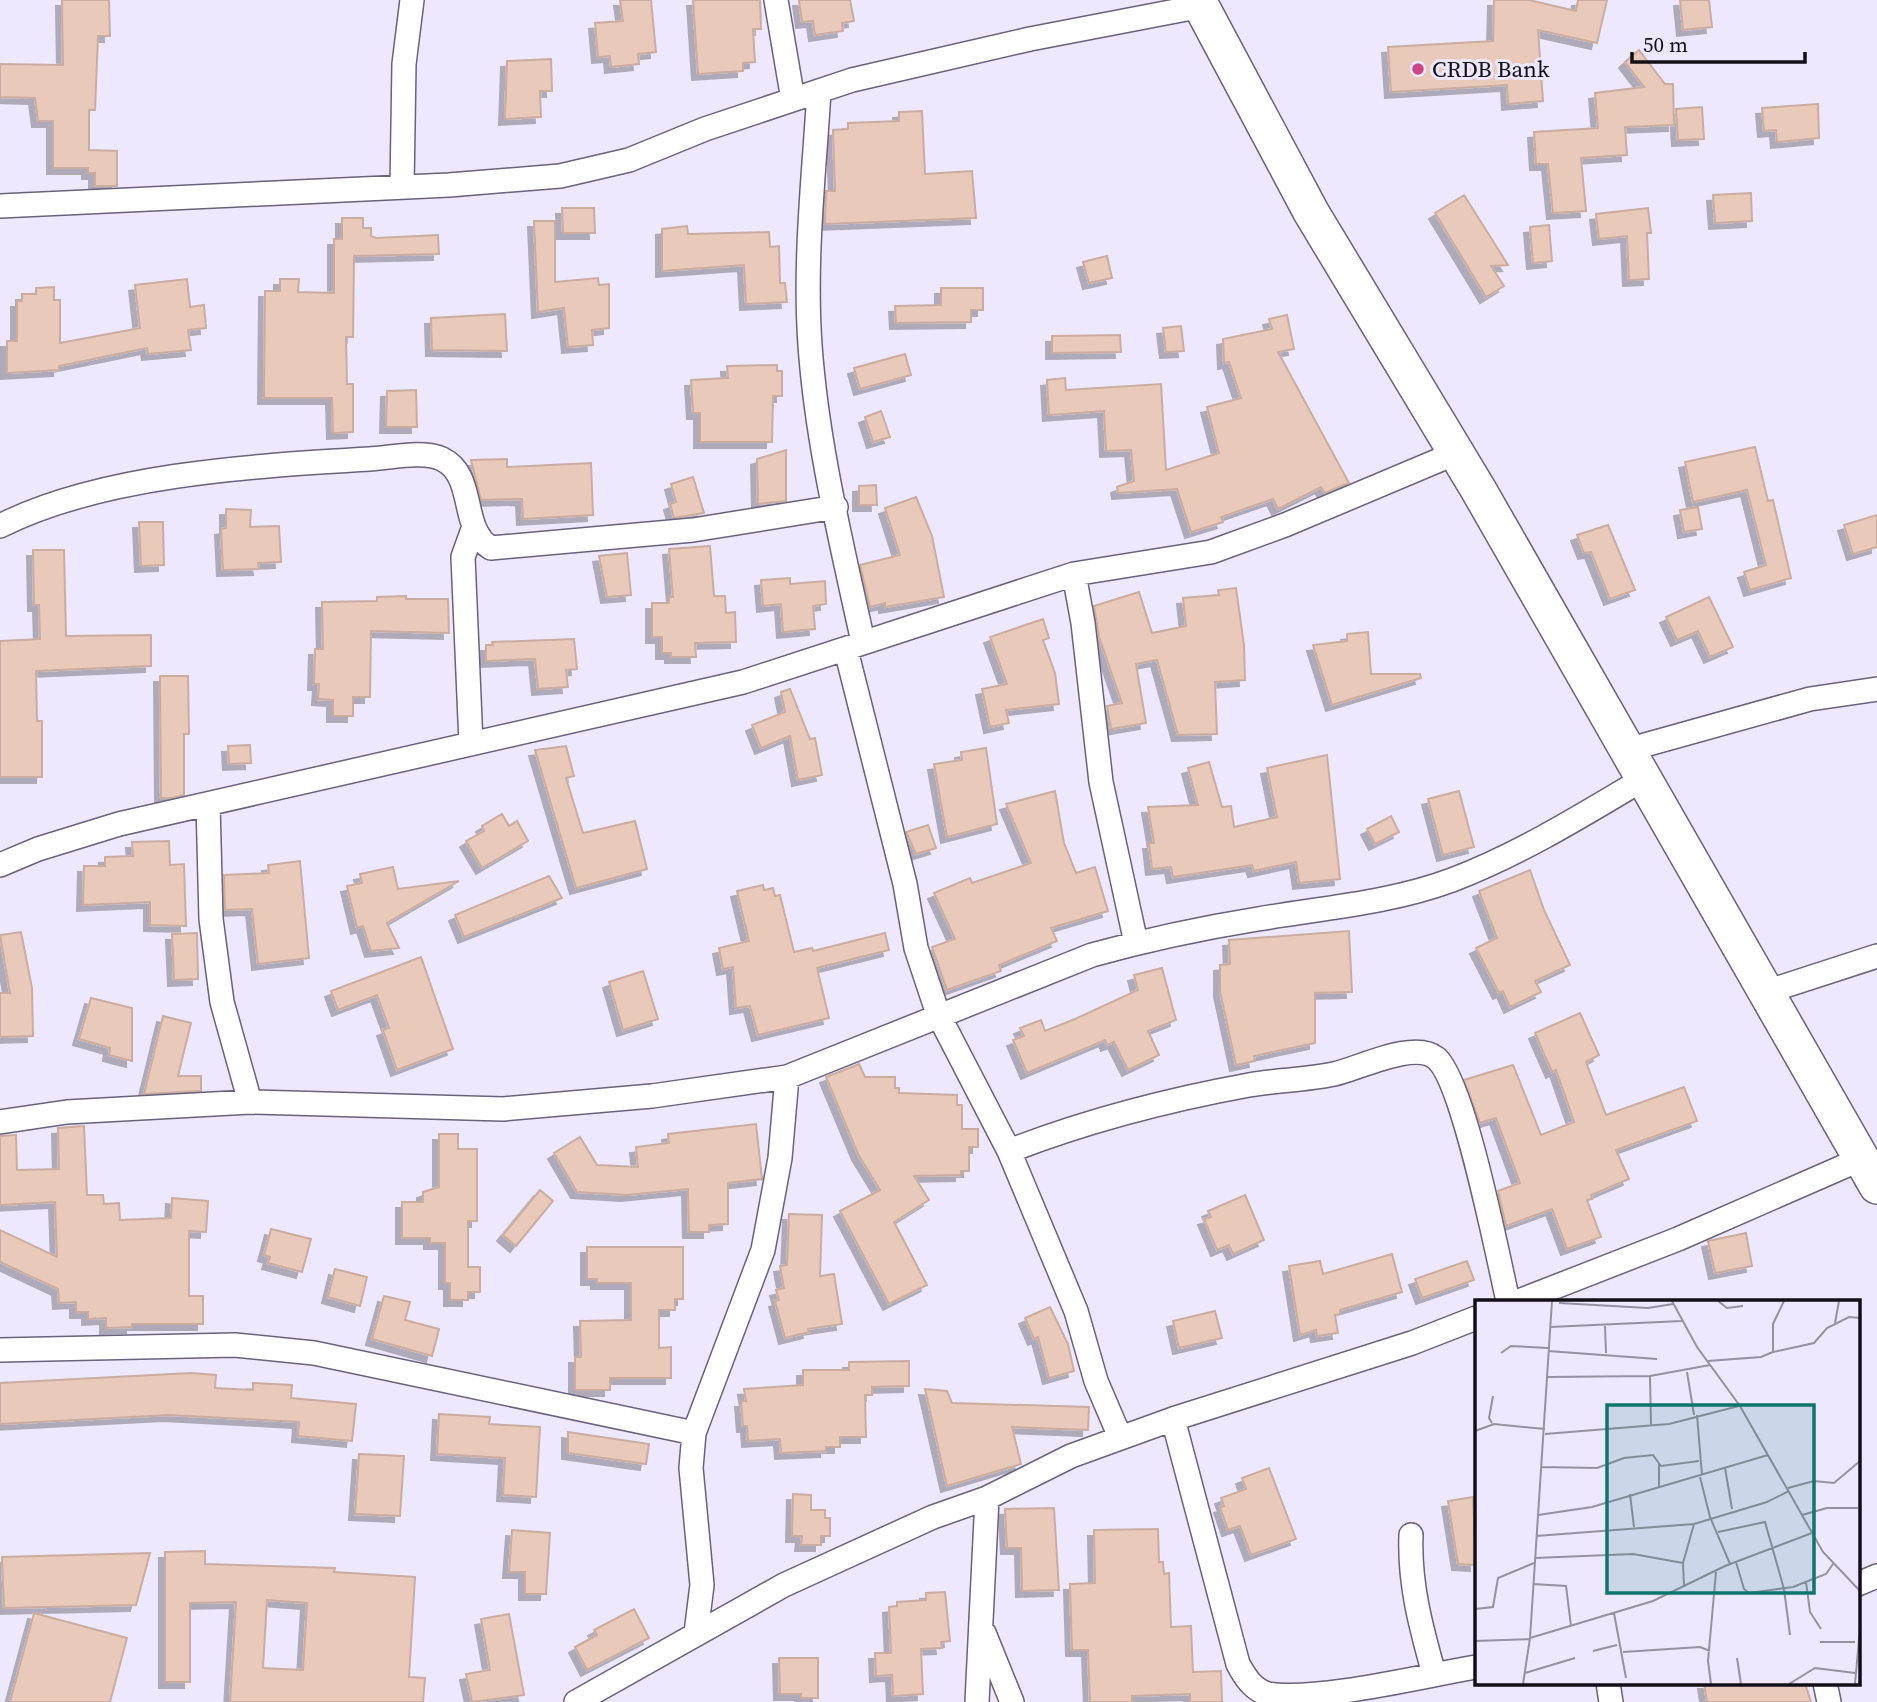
<svg xmlns="http://www.w3.org/2000/svg" width="1877" height="1702" font-family="'Source Serif 4',serif">
<style>
.building{fill:#e9c9ba;stroke:#caada0;stroke-width:2;fill-rule:evenodd;filter:url(#shadow)}
.lines{fill:none;stroke-linecap:round;stroke-linejoin:round}
.minor-casing{stroke:#68627a;stroke-width:26}
.highway-casing{stroke:#68627a;stroke-width:38}
.minor{stroke:#fff;stroke-width:23}
.highway{stroke:#fff;stroke-width:35}
.poi-dot{fill:#cc4584;stroke:#ede8fe;stroke-width:2.5}
.labels{text-anchor:middle;dominant-baseline:central;stroke-width:6;stroke-linejoin:round;paint-order:stroke}
.poi-label{font-size:23px;fill:#120f18;stroke:#ede8fe;text-anchor:start}
.inset-road{fill:none;stroke:#9591a2;stroke-width:2}
.view{fill:#0f766e;fill-opacity:0.15;stroke:#0f766e;stroke-width:3.5}
.inset-edge{fill:none;stroke:#120f18;stroke-width:3.5}
</style>
<defs>
<filter id="shadow"><feDropShadow dx="-6" dy="6" stdDeviation="0" flood-color="#0004"/></filter>
</defs>
<rect width="100%" height="100%" fill="#ede8fe"/>
<!-- building -->
<path class="building" d="M62,0H109L110,36H98L95,110H89V150L117,151V186H95V173H88V168H53V121H38L35,98L0,97V64L63,65Z
M620,0H651L656,52L638,54L639,64L611,67L610,56L598,57L595,23L623,21Z
M693,0H760L761,29H753L755,62L743,63V71L698,74Z
M799,0H850L854,21L842,23L843,31L815,35L813,21L802,22Z
M1494,0H1529L1576,11L1578,0H1607L1597,43L1538,30L1543,101L1508,104L1507,85L1391,92L1388,47L1493,41Z
M1680,0H1709L1712,27L1683,30Z
M1639,50L1665,84H1673L1674,125L1625,127L1627,155L1581,158L1586,211L1553,213L1548,164H1536L1534,132L1598,128L1595,93L1644,87L1625,62Z
M551,59L552,91H540L541,117L505,119L507,61Z
M1818,104L1819,138L1777,142L1776,130L1764,131L1762,108Z
M1702,107L1704,139L1678,140L1676,109Z
M922,111L925,174L972,171L976,218L825,224L826,191H835L833,130L848,129V123L899,121V112Z
M1751,193L1752,221L1715,223L1713,195Z
M1464,195L1508,265L1491,266L1504,286L1486,297L1435,213Z
M562,208H594L595,233H563Z
M1648,208L1651,233H1647L1649,279L1629,280L1627,236L1599,239L1596,214Z
M342,218H363V228H371V236L376,238L438,235L439,254L354,256L353,337H346L347,384H353V432L333,433L332,398H264L265,291H280V279H299L298,292L334,293V239H342Z
M534,221H555V282L598,278L599,285L609,284V328L592,330L593,345L568,347L564,308L538,312Z
M1549,225L1552,261L1533,263L1530,227Z
M687,226L688,234L769,232L770,247L779,246L780,283H785L787,302L746,304L744,265L662,271V229Z
M1107,256L1112,278L1089,283L1083,262Z
M187,279L190,307L204,305L206,328L188,330L191,350L148,354L147,348L59,366V370L7,373V341H17V301H22V294H36V288L54,287V300H60V343L140,328L135,285Z
M941,288H983V310H971V322L896,323L895,306L941,305Z
M505,314L507,351L432,350L431,318Z
M1287,315L1294,349L1278,352L1349,483L1325,493L1321,487L1278,509L1273,499L1221,517L1223,522L1191,532L1177,489L1118,493L1117,487L1134,481L1131,450L1106,451L1104,411L1049,415L1047,380L1065,378L1066,390L1161,384L1166,470L1219,453L1207,407L1241,398L1229,362L1224,363L1223,339L1272,329L1269,319Z
M1181,326L1184,351L1166,352L1163,328Z
M1120,335L1121,352L1052,353V336Z
M905,354L911,375L860,389L854,368Z
M777,365V371H782V396H773L772,442H700V413H693L691,380L728,378L727,366Z
M416,390L417,427H386L387,391Z
M881,411L890,437L873,442L865,417Z
M1755,447L1768,501L1773,500L1791,578L1750,590L1744,572L1766,565L1747,490L1693,502L1685,462Z
M786,450V501L758,504L757,459Z
M507,459V467L591,463L593,515L523,519L522,499L481,500L471,460Z
M693,477L704,513L674,518L670,504L676,502L671,484Z
M876,485L877,505H859V486Z
M916,497L932,536L944,597L885,607V603L870,607L860,565L900,555L885,508Z
M1698,507L1702,529L1684,532L1680,510Z
M226,509L251,510L250,527L279,526L281,562L258,563L259,569L223,570L221,529L226,528Z
M1877,515V547L1853,554L1844,525Z
M139,522H163L164,565L141,566Z
M1608,525L1635,590L1610,599L1591,552L1584,553L1577,535Z
M710,546L714,596H725L726,613L735,612L736,642L695,643L696,657H671V653H662V637H652V603H669V597H673L669,549Z
M33,550H64L66,636L151,635V666L36,671L37,721H42V777H0V641L40,639L39,605H34Z
M627,553L631,595L607,597L599,556Z
M790,578V584L825,581L826,604L813,606L815,629L783,632L781,604L763,606L761,580Z
M1236,588L1244,645L1245,680L1215,682L1217,734L1178,735L1157,660L1136,664L1146,723L1111,729L1107,706L1122,703L1099,637L1094,606L1139,592L1152,633L1186,626L1183,598L1219,595L1218,590Z
M406,596V599H448L449,633L371,631L370,697H353V716H333V700L318,699L319,684H314L315,649H323L322,602L377,601V597Z
M1709,597L1733,647L1710,657L1698,631L1677,640L1666,617Z
M1043,619L1049,638L1043,640L1055,673L1059,704L1006,710L1009,723L990,727L982,689L1007,684L990,637Z
M1368,632L1371,674H1420L1421,678L1332,705L1313,645L1347,641V634Z
M574,639L577,669L566,670L568,687L538,689L535,659L486,661V645H493L492,642Z
M160,676H188L189,734H184V795L172,798H161Z
M790,689L810,739L815,738L822,775L798,780L790,736L761,748L752,725L785,712L781,692Z
M250,745L251,763L229,764L228,746Z
M566,746L574,776L566,778L583,833L635,821L647,869L576,888L535,750Z
M986,748L997,824L947,837L934,764L962,760L961,752Z
M1327,755L1340,879L1299,883L1296,862L1254,871L1252,865L1173,877L1171,867L1152,869L1149,843H1154L1148,807L1198,805L1188,768L1209,762L1222,807L1231,806L1234,827L1277,817L1267,768Z
M1055,791L1064,843L1076,873L1095,867L1108,911L1051,928L1057,941L999,965L1001,971L947,990L932,947L955,939L934,893L970,878L972,883L1031,863L1006,804Z
M1459,791L1474,847L1443,855L1428,799Z
M502,814L509,826L517,821L528,841L482,868L466,841L484,831L482,826Z
M1391,816L1399,832L1375,844L1367,829Z
M928,825L936,848L916,854L906,832Z
M169,841L170,865L184,864L186,926L150,925V902L83,905L84,866H105V857L133,856L132,842Z
M300,861L309,958L258,964L252,909L225,910L224,875L269,873L268,865Z
M393,867L398,889L459,881L387,923L399,948L371,951L363,926L357,928L347,886L362,883L360,874Z
M1530,870L1544,910L1570,965L1535,981L1541,992L1510,1007L1503,991L1499,993L1476,948L1497,938L1479,891Z
M549,876L562,898L464,937L455,915Z
M763,885L764,890L773,888L775,896L780,895L794,952L812,948L813,951L885,933L889,950L817,968L829,1018L758,1035L750,1006L736,1008L733,967L723,969L719,948L749,941L737,891Z
M1349,931L1352,992L1315,993V1043L1254,1056L1255,1061L1236,1065L1220,991V965L1230,964L1229,940Z
M21,932L32,988L33,1036L0,1037V993H10L0,935Z
M197,933L198,979L174,980L172,934Z
M421,957L453,1049L397,1070L383,1030L389,1028L377,995L338,1010L331,991Z
M1162,968L1176,1020L1148,1031L1159,1055L1128,1070L1114,1042L1107,1045L1105,1040L1027,1073L1013,1040L1024,1036L1020,1028L1041,1020L1045,1031L1075,1019L1138,990L1134,975Z
M643,971L658,1019L623,1030L609,982Z
M91,998L132,1008V1061L109,1055L110,1048L79,1039Z
M1580,1013L1599,1055L1586,1062L1606,1115L1684,1087L1697,1121L1616,1150L1629,1179L1591,1195L1592,1199L1587,1200L1601,1237L1567,1249L1552,1209L1506,1226L1498,1191L1520,1183L1496,1118L1480,1123L1464,1080L1513,1065L1541,1135L1574,1122L1556,1070L1552,1072L1535,1033Z
M163,1016L191,1023L178,1076H201V1091L144,1094Z
M859,1064L865,1077H895V1088H899V1093L957,1095V1105H962V1129H978V1147H969V1171H961V1175L914,1176L929,1200L894,1222L927,1285L889,1304L840,1211L880,1190L858,1154L826,1077Z
M756,1124L762,1179L728,1183V1224L709,1225V1232H689L688,1189L627,1195L577,1192L554,1153L580,1137L597,1165L638,1167L636,1147L669,1143L668,1134Z
M84,1126L87,1195H103L104,1204L119,1203L120,1220L171,1218L172,1198L208,1201L206,1232L189,1231V1296H203V1324H132V1327L106,1328V1318L88,1319V1312H76V1302L59,1303L58,1289L0,1262V1230L57,1257L55,1202L0,1205V1136L16,1135L17,1170L59,1169L58,1128Z
M439,1134H458V1149H477V1221H468V1267H480V1292H468V1300H450V1283H445V1243H430V1238H402V1202H423V1192L439,1187Z
M540,1190L553,1201L516,1246L503,1235Z
M1245,1195L1264,1240L1233,1254L1229,1245L1217,1250L1204,1219L1211,1217L1208,1211Z
M789,1214L822,1215L820,1276L834,1274L842,1324L808,1329L809,1332L785,1338L775,1301L779,1300L776,1290L784,1288L780,1266L787,1265Z
M271,1229L311,1239L302,1272L268,1263L270,1257L264,1255Z
M1746,1233L1752,1266L1715,1273L1708,1241Z
M587,1247H683V1299H675V1310H659V1348L671,1347V1378H610V1390H575V1357H581L580,1321L631,1320V1283H597V1279H587Z
M1392,1254L1402,1292L1340,1310V1314L1335,1315L1338,1333L1317,1336L1316,1330L1300,1335L1289,1266L1320,1261L1323,1274Z
M1467,1261L1474,1280L1422,1298L1415,1279Z
M335,1269L367,1277L360,1306L328,1297Z
M384,1296L410,1302L405,1320L439,1329L432,1356L372,1339Z
M1050,1307L1068,1344L1074,1371L1049,1378L1038,1337L1034,1339L1025,1318Z
M1215,1311L1222,1338L1179,1348L1173,1321Z
M909,1361V1386L872,1387V1395H865L866,1437H840V1447H826V1451L781,1453L780,1439L748,1441L747,1426H743L741,1401H746L744,1389L803,1385V1370H849V1362Z
M191,1373L216,1375L215,1388L253,1390V1383L292,1385L291,1398L356,1404L352,1441L298,1436L299,1422L169,1415L0,1424V1383Z
M925,1389L947,1391L952,1403L1089,1407L1088,1430L1012,1427L1021,1464L947,1486Z
M439,1414L490,1417L489,1424L540,1427L536,1497L503,1495L505,1458L437,1454Z
M568,1432L649,1444L646,1464L568,1453Z
M359,1454L404,1456L400,1516L355,1514Z
M1269,1468L1296,1539L1251,1555L1240,1526L1228,1530L1220,1507L1224,1506L1221,1498L1246,1489L1242,1478Z
M793,1494L811,1495V1510H825V1518H830V1536H821V1545H801L802,1536H792Z
M1473,1497L1476,1565L1458,1564L1448,1501Z
M1054,1508L1059,1590L1022,1591L1021,1548H1007L1005,1509Z
M1158,1529L1159,1562H1163L1164,1574L1169,1573L1171,1627L1191,1626L1193,1672L1221,1671L1222,1702H1190V1694L1132,1696V1702H1090L1088,1650H1072L1070,1584L1095,1583L1094,1530Z
M512,1530L550,1533L546,1594H525V1572H509Z
M205,1551V1564L335,1568L334,1572L415,1577L409,1677L425,1678L423,1702H230L236,1602L190,1603V1682H165V1552ZM267,1600L307,1603L303,1670L263,1668Z
M150,1553L136,1605L4,1608L2,1557Z
M945,1592L950,1641L941,1642L942,1648L921,1649L923,1694L893,1696L892,1675L876,1676L875,1653H891L889,1607L897,1606V1602L926,1600V1593Z
M634,1609L649,1638L587,1670L575,1647L597,1635L594,1630Z
M34,1613L127,1638L110,1702H10Z
M509,1614L524,1695L472,1702L466,1674L490,1670L481,1619Z
M779,1658H818V1698H801V1694H780Z
M1704,1683H1805L1811,1702H1707Z"/>
<g class="lines">
<!-- minor casing -->
<g class="minor-casing">
<path id="minor" d="M776,0L791,88
M819,91C814,175 804,260 810,345C817,445 842,545 863,642
M402,187L404,64L412,0
M0,206L449,185L560,176L629,160L705,129L852,80L1030,39L1202,6
M0,526C103,474 255,466 369,459C390,458 423,450 442,459C477,476 459,529 491,548L693,530L836,507
M1074,574L1083,623L1101,782L1136,943
M846,650L905,884L916,948L938,1014L1009,1151L1076,1311L1096,1381L1120,1437
M471,744L463,557L472,532L477,537
M1627,750L1810,699L1877,689
M208,804L211,919L222,1002L250,1102
M0,865L38,849L119,824L743,682L1074,574L1211,552L1285,525L1456,453
M1766,992L1877,956
M0,1122L67,1112L250,1102L503,1109L652,1096L787,1077L1092,955C1146,940 1202,928 1258,919C1323,908 1390,903 1452,880C1520,854 1583,815 1645,778
M1009,1151C1086,1121 1167,1100 1249,1085C1277,1080 1306,1080 1334,1074C1358,1069 1414,1040 1436,1058C1464,1081 1498,1258 1508,1301
M1519,1301L1678,1239L1861,1159
M0,1350L235,1345L314,1353L694,1433
M1173,1419L1238,1664C1245,1677 1253,1690 1268,1694C1317,1702 1423,1676 1476,1667
M1411,1535C1409,1584 1421,1627 1434,1674
M1858,1584L1877,1576
M696,1633L702,1585L691,1468L694,1433L763,1250L780,1158L787,1077
M984,1633L1012,1702
M1608,1683L1611,1702
M1825,1683L1829,1702
M576,1702L784,1585L933,1517L987,1498L1071,1456L1173,1419L1412,1343L1476,1318
M977,1702L987,1498"/>
</g>
<!-- highway casing -->
<g class="highway-casing">
<path id="highway" d="M1198,0L1311,212L1478,489L1877,1186"/>
</g>
<!-- minor -->
<use href="#minor" class="minor"/>
<!-- highway -->
<use href="#highway" class="highway"/>
</g>
<!-- markers -->
<circle class="poi-dot" cx="1418" cy="69" r="7"/>
<g class="labels">
<!-- poi labels -->
<g class="poi-label">
<text x="1432" y="69">CRDB Bank</text>
</g>
</g>
<!-- overview -->
<g transform="translate(1475 1300)">
<rect width="385" height="385" fill="#ede8fe"/>
<path class="inset-road" d="M197,1L222,47L265,106L348,252L385,291M243,1L252,8L268,6M84,3L173,8L198,4M360,23L364,1M130,26L131,53M75,27L207,21M73,51L182,59M298,52L339,43L352,28L374,17L385,18M26,53L36,46L73,48M233,61L286,57L298,52V24L309,1M212,72L219,115M175,76L176,126M72,77L175,76L235,65M222,115L227,175M17,123L14,118L18,96M0,131L19,124L70,129M70,134L194,124L264,106M66,167L122,168L149,158L178,155L186,166L224,161M250,168L257,209M225,177L235,217L255,264M184,187V164M313,188L339,181L359,183L385,161M155,194L159,227M63,215L117,207L293,155M327,215L352,208H383M243,232L290,222L309,289M61,236L219,224L292,202L314,191M60,258L158,254L208,263M261,262L269,289L274,293L318,287L351,274L358,264M331,282L335,312L346,329M58,284L91,286L96,326M209,286L208,263L219,224M309,289L315,335M0,309L18,307L23,278L59,263M139,313L151,378M55,338L178,301L250,266L337,233M0,341L55,339M345,342H380M118,351L142,345M148,352L225,347L235,351M262,358L266,384M50,373L100,358M48,384L55,338L77,1M236,384L233,361L241,272M314,384L340,368L380,373M380,384L385,328"/>
<path class="view" d="M132,105H339V293H132Z"/>
<rect width="385" height="385" class="inset-edge"/>
</g>
<!-- scale -->
<path d="M1632 52v10h173v-10" fill="none" stroke="#120f18" stroke-width="3.5"/>
<text x="1643" y="52" font-size="21" fill="#120f18" stroke="#ede8fe" stroke-width="5" paint-order="stroke">50 m</text>
</svg>
